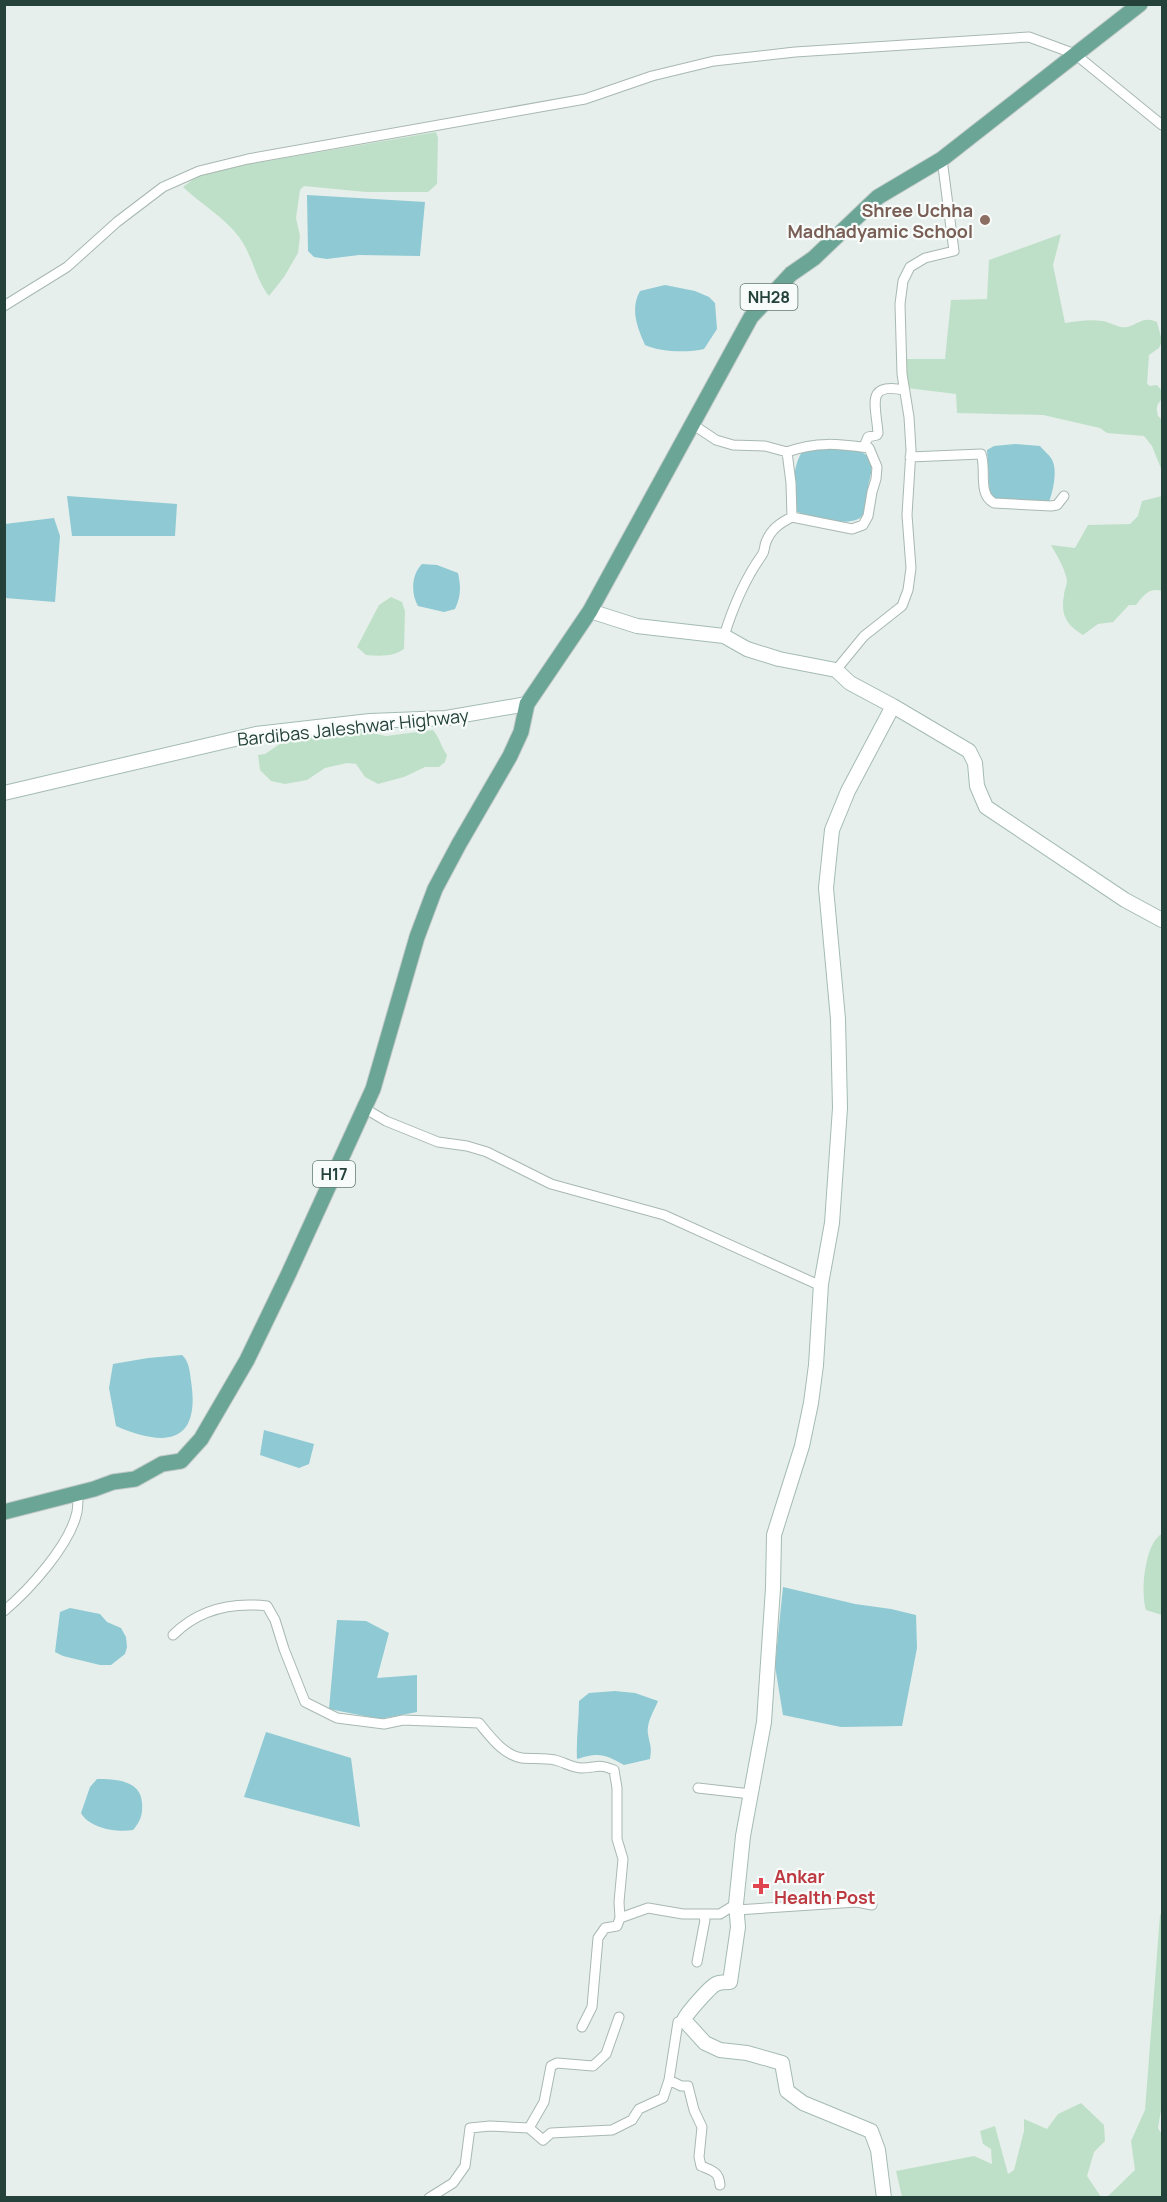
<svg xmlns="http://www.w3.org/2000/svg" width="1167" height="2202" font-family="Manrope,sans-serif">
<style>
.green{fill:#bfe0c8}
.water{fill:#8ec9d4}
.lines{fill:none;stroke-linecap:round;stroke-linejoin:round}
.street-casing{stroke:#a8b8b2;stroke-width:11}
.secondary-casing{stroke:#a4bbb3;stroke-width:16}
.primary-casing{stroke:#c2cac8;stroke-width:17}
.street{stroke:#fff;stroke-width:9}
.secondary{stroke:#fff;stroke-width:14}
.primary{stroke:#6aa596;stroke-width:15}
.education-dot{fill:#8d6e63;stroke:#f7fbf9;stroke-width:2}
.health-dot{fill:#e0444e;stroke:#f7fbf9;stroke-width:2}
.labels{text-anchor:middle;dominant-baseline:central;stroke-width:4.5;stroke-linejoin:round;paint-order:stroke}
.shield{fill:#f7fbf9;stroke:#637a73;stroke-width:1.5}
.shield-label{font-size:16px;font-weight:bold;fill:#24423a}
.education-label{font-size:18px;font-weight:bold;fill:#785e54;stroke:#f7fbf9;text-anchor:end}
.street-label{font-size:18px;fill:#24423a;stroke:#f7fbf9}
.health-label{font-size:18px;font-weight:bold;fill:#be3a42;stroke:#f7fbf9;text-anchor:start}
</style>
<rect width="100%" height="100%" fill="#e6efeb"/>
<!-- green -->
<path class="green" d="M436,132L438,138L437,184L428,192H366L304,186L300,190L296,218L300,236L298,253L284,277L269,296C255,278 253,256 239,237C224,217 201,204 183,187L199,175L249,164Z
M1061,234L1053,265L1065,323C1077,321 1090,319 1103,321C1109,322 1115,326 1121,327C1136,329 1140,314 1157,322L1162,341L1159,348L1149,355L1147,384L1150,386L1157,385L1162,391V399C1156,405 1156,408 1158,416L1162,420V471L1152,446L1144,436L1107,433L1100,428L1043,415L957,413L956,394L907,388V359H945L951,300L987,299L989,260Z
M1162,496V591C1149,587 1143,596 1136,605H1129L1113,622L1098,624L1083,635C1067,625 1060,615 1064,595C1064,591 1067,585 1067,581C1065,568 1057,556 1051,545L1075,548L1088,525L1130,524L1138,516L1142,501Z
M391,597L402,602L405,611L404,649C393,657 380,656 366,655L357,647L379,605Z
M349,728L386,736L433,730C440,738 441,747 447,755L445,762L439,767H425L404,777L378,784L365,777L356,764L347,763L325,768L307,780L285,784L271,781L260,770L258,755L265,754L293,735L316,734Z
M1162,1534V1615L1146,1610C1140,1593 1145,1542 1162,1534Z
M1162,1914V2104L1158,2128L1162,2135V2197H1107L1135,2170L1131,2141L1145,2110L1160,1915Z
M1081,2103L1104,2125L1105,2141L1094,2152L1087,2176L1101,2197H902L896,2171L974,2156L992,2164L991,2149L983,2144L980,2131L995,2126L1008,2174L1014,2170L1024,2131V2119L1047,2129L1058,2114Z"/>
<!-- water -->
<path class="water" d="M307,195L425,202L420,256L359,255L327,259L314,257L308,251Z
M665,285L695,291L709,297L715,303L717,329L704,349C688,353 660,352 645,345C637,327 630,309 640,291Z
M1015,444L1040,446C1044,451 1051,456 1053,462C1057,473 1053,491 1049,502L990,499L987,450L994,446Z
M827,448C838,449 859,447 867,456C875,463 871,474 869,482C867,491 869,502 867,510C859,532 808,518 794,510C794,489 791,466 804,449Z
M67,496L177,504L175,536H72Z
M54,518L60,536L55,602L5,598V524Z
M422,564L437,565L458,573C461,587 461,596 455,609L444,612L418,606C411,594 411,575 422,564Z
M182,1355C189,1361 190,1372 191,1381C201,1445 164,1447 116,1426L109,1388L113,1364L148,1358Z
M264,1430L314,1444L309,1464L299,1468L260,1455Z
M783,1587L855,1604L891,1609L916,1615L917,1648L902,1726L841,1727L783,1715L775,1666Z
M70,1608L100,1614L107,1622L121,1628L126,1637L127,1647L125,1654L111,1665H100L63,1656L55,1652L60,1612Z
M337,1620L366,1621L389,1633L377,1678L417,1675V1712L380,1719L329,1709Z
M615,1691L635,1693L658,1701C654,1711 646,1723 648,1734C650,1746 652,1746 650,1759L624,1765C605,1754 599,1752 577,1759C576,1739 579,1721 579,1701L589,1693Z
M266,1732L351,1758L360,1827L244,1797Z
M97,1779C115,1779 141,1780 142,1803C143,1815 140,1822 133,1830C117,1833 89,1828 81,1813L90,1787Z"/>
<g class="lines">
<!-- street casing -->
<g class="street-casing">
<path id="street" d="M4,306L67,267L117,222L163,187L199,171L248,159L585,99L652,76L714,61L795,52L1029,37L1075,54L1162,125
M692,424L716,440L733,445L765,446L787,452L791,483L792,517C780,523 771,529 766,542C764,547 765,551 762,555C744,580 733,607 724,636
M864,447L868,437L877,435L878,433C876,405 865,382 904,390
M787,452C817,441 839,444 869,448L877,467L876,479L872,492L868,516L863,525L852,529L792,517
M910,457L981,454C987,469 977,494 994,503L1051,506L1057,505L1064,496
M836,670L864,636L902,606L908,590L911,568L907,515L911,450L909,417L902,374L900,304L903,281L910,267L925,258L954,251L942,159
M364,1108L386,1121L438,1142L467,1146L487,1152L551,1184L664,1215L821,1286
M4,1611C29,1590 70,1545 77,1512C78,1506 78,1499 78,1493
M173,1635C199,1609 232,1602 267,1606L275,1620L284,1649L305,1702L337,1718L384,1724L403,1720L479,1723C490,1736 503,1755 522,1758C533,1759 544,1758 555,1760C564,1762 572,1768 582,1768C597,1768 597,1763 614,1770L617,1788V1839L623,1859L619,1902L620,1918
M698,1788L751,1794
M736,1910L857,1902L872,1905
M697,1962L705,1920L703,1914
M582,2027L592,2007L598,1938L605,1928L617,1926L620,1918L648,1908L683,1914H720L736,1904
M669,2080L681,2086H688L694,2110L702,2127L699,2157L701,2166C713,2171 719,2172 720,2185
M529,2128L543,2140L551,2133L612,2130L632,2120L639,2109L663,2098L669,2080L678,2022
M429,2198L453,2183L465,2166L470,2128L490,2126L529,2128L544,2102L551,2066L557,2063L593,2066L606,2054L619,2017"/>
</g>
<!-- secondary casing -->
<g class="secondary-casing">
<path id="secondary" d="M590,611L637,626L724,636L747,649L779,659L836,670L850,683L893,706L969,751L975,763L977,786L986,807L1125,900L1162,920
M4,793L256,734L370,721L446,718L527,704
M884,2198L878,2150L871,2131L803,2103L787,2091L782,2063L747,2053L720,2050L705,2043L684,2020C686,2014 710,1987 716,1984C720,1982 726,1982 730,1982L738,1927L736,1904L743,1836L764,1722L773,1588L774,1535L802,1446L811,1403L816,1365L821,1284L832,1223L840,1108L838,1019L826,888L832,830L848,791L893,706"/>
</g>
<!-- primary casing -->
<g class="primary-casing">
<path id="primary" d="M4,1512L94,1489L113,1482L135,1479L162,1464L181,1461L201,1439L247,1360L288,1275L373,1089L417,937L435,889L459,844L510,756L521,732L527,704L590,611L751,317L791,274L814,258L878,197L942,159L1140,4"/>
</g>
<!-- street -->
<use href="#street" class="street"/>
<!-- secondary -->
<use href="#secondary" class="secondary"/>
<!-- primary -->
<use href="#primary" class="primary"/>
</g>
<!-- markers -->
<circle class="education-dot" cx="985" cy="220" r="6"/>
<path class="health-dot" d="M758 1877h6v6h6v6h-6v6h-6v-6h-6v-6h6z"/>
<g class="labels">
<!-- shield labels -->
<g class="shield">
<rect x="740.5" y="284" width="57" height="26" rx="4.5"/>
<rect x="313" y="1161" width="42" height="26" rx="4.5"/>
</g>
<g class="shield-label">
<text x="769" y="297">NH28</text>
<text x="334" y="1174">H17</text>
</g>
<!-- education labels -->
<g class="education-label">
<text x="973" y="210">Shree Uchha<tspan x="973" dy="21">Madhadyamic School</tspan></text>
</g>
<!-- street labels -->
<g class="street-label">
<text transform="translate(353 727) rotate(-6)">Bardibas Jaleshwar Highway</text>
</g>
<!-- health labels -->
<g class="health-label">
<text x="774" y="1876">Ankar<tspan x="774" dy="21">Health Post</tspan></text>
</g>
</g>
<!-- border -->
<rect width="1167" height="2202" fill="none" stroke="#24423a" stroke-width="12"/>
</svg>
